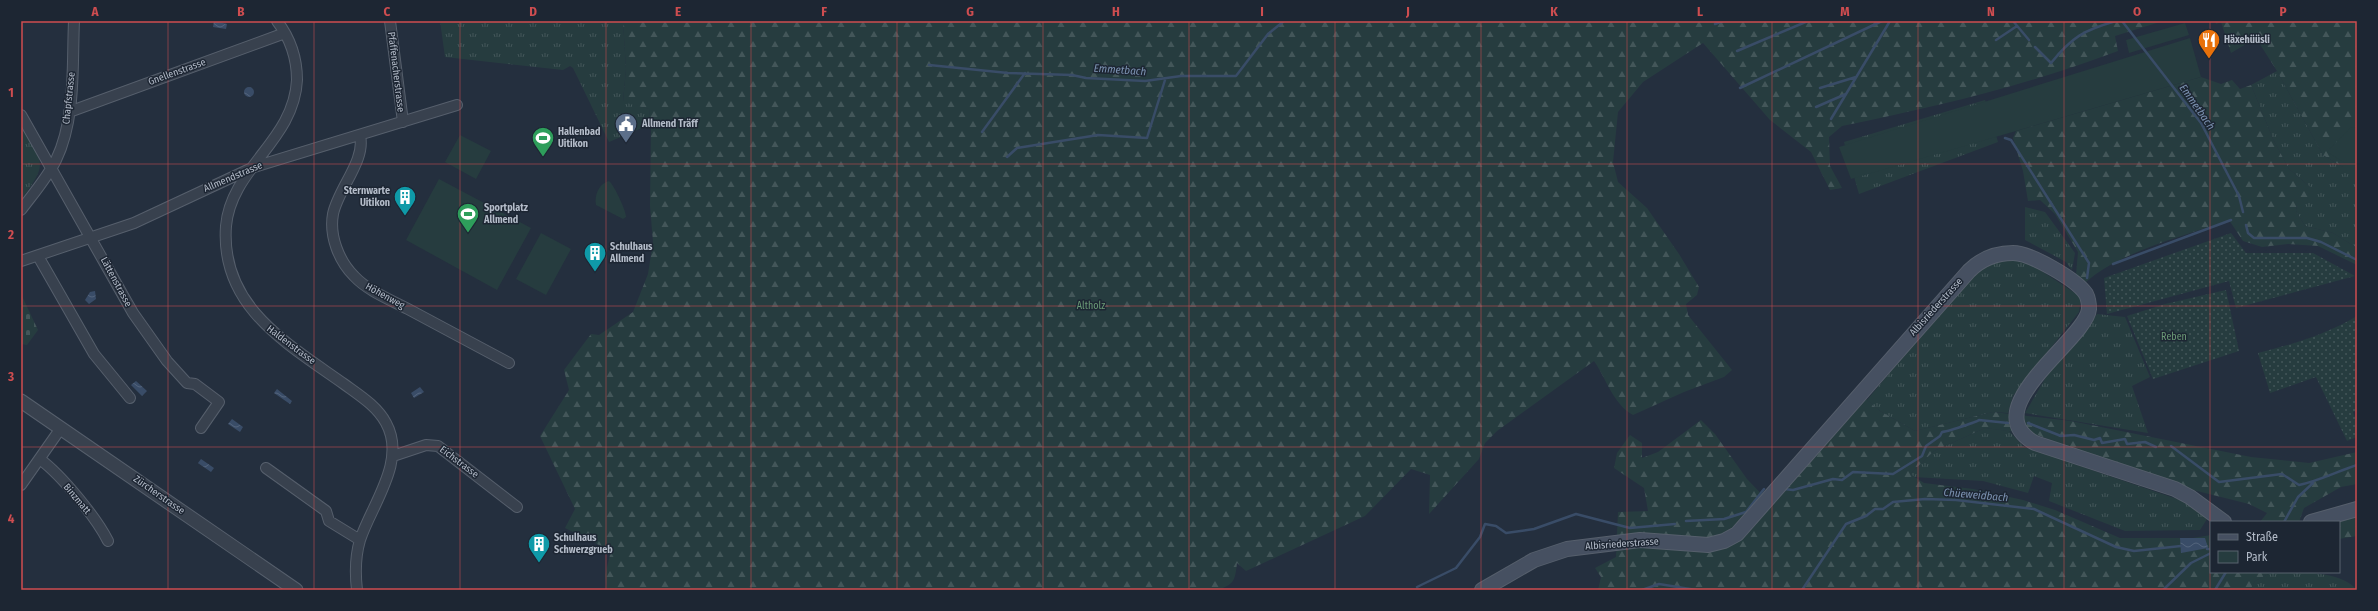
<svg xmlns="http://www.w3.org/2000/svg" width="2378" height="611" font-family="'Fira Sans Condensed',sans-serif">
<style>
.grass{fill:url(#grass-tufts)}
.forest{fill:url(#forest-firs)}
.cemetery{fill:url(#cemetery-stones)}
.park{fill:#263c3f}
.garden{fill:url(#garden-dots)}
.water{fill:url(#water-waves)}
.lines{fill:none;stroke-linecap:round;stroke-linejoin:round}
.stream{stroke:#394c67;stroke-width:2.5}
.minor-casing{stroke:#565f6c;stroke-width:12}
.tertiary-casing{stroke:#565f6c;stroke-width:15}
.secondary-casing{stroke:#565f6c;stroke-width:16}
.minor{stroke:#38414e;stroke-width:10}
.tertiary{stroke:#38414e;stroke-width:13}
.secondary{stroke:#465061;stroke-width:14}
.grid{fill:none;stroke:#ce4d50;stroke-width:1;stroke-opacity:0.55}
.labels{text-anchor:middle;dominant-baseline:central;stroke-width:3;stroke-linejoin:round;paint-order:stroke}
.poi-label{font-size:10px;font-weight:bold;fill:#b4bcc9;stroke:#1d2633;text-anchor:start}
.street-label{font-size:10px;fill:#b4bcc9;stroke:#1d2633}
.park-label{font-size:10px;fill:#6b9a76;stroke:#1d2633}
.water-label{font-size:11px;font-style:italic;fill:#7c92b1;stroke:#1d2633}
.neatline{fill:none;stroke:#ce4d50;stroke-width:1.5}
.grid-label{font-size:13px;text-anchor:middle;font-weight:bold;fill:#ce4d50}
</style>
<defs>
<pattern id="grass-tufts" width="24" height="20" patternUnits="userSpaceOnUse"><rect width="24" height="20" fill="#263c3f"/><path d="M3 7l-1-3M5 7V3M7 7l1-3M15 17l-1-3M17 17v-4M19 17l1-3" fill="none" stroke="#435659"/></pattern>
<pattern id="forest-firs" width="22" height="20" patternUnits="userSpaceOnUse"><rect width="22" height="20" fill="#263c3f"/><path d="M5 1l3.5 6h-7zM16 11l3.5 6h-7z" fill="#435659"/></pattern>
<pattern id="cemetery-stones" width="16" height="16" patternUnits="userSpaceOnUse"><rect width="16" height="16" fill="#263c3f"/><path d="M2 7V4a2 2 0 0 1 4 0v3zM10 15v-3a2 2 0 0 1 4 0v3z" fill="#435659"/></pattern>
<pattern id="garden-dots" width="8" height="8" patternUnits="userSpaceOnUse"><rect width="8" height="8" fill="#263c3f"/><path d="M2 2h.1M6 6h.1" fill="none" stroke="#435659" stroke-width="1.8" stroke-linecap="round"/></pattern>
<pattern id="water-waves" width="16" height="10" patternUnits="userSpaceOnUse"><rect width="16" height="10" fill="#394c67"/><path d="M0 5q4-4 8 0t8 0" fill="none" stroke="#53647b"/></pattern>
</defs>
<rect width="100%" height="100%" fill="#242f3e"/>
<!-- grass -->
<path class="grass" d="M440,21H623L626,69L623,101L649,109L651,124L609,142L573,68L570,66L563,70L445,57Z
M2277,71L2323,155L2343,167H2357V248L2333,233L2305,226L2296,211L2297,204L2310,187L2289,169L2273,139L2251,85Z
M1985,100L1998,142L1859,194L1844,142Z
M22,128C46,165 46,165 21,200Z
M2025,207L2045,212L2075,253L2072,270L2066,262L2025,240Z
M1998,259L2028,262L2081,297L2079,312L2013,396L2008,413L1993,412L1915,431L1880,411L1867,400L1972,274Z
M2097,314L2125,317L2150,377L2132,386L2148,433L2025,413L2053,365L2087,328Z
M1985,428L2009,431L2024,447L2177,499L2193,506L2207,519L2200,530L2125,531L2049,501L2052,483L2034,476L2028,493L1983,481L1914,477L1910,474L1934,451Z
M2272,572C2296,572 2341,570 2357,590H2250L2255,581Z"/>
<!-- forest -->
<path class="forest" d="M623,21H2163L2115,36L2118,51C2028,85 1936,107 1842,126L1829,137L1830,166L1842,188L1830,190L1811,152L1770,120L1703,43L1643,82L1618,112L1613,162L1618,182L1647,208L1679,254L1699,287L1697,295L1686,304L1688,315L1732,370L1724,377L1684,392L1633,415C1613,404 1606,378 1594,361L1497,431L1485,443L1479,459L1429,514L1430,475L1411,469L1365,516L1246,571L1237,563C1235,581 1234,585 1216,590H607L605,575L611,551L565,528L575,509L540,436L569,390L564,370L591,334L599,335L633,312L648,274L653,242L650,206L651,124L649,109L623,102L626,69Z
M2215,21H2357V167H2343L2323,155L2277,71L2256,38L2231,53L2221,22L2216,24Z
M2201,77L2221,84L2232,80L2240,89L2251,85L2273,139L2289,169L2310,187L2308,199L2297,204L2296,211L2305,226L2333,233L2357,248V265L2318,246L2288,244L2262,247L2243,241L2229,220C2185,236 2121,251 2086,282L2076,275L2078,252L2055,214L2040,200L2028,201L2023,171L2013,138L2016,131Z
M1866,399L1880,411L1915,431L1993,412L2071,421L2251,457L2309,463L2357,452V484L2341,487L2304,508L2299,522H2260L2267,513L2249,504L2189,489L2037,435L1985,428L1934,451L1910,474L1924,483L1973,489L2023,500L2055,510L2120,538H2193L2211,535V572H2272L2255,581L2250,590H1598L1601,577L1595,568L1616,557L1618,512L1648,511L1644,488L1614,468L1617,453L1630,435L1642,443V458L1658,452L1701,420L1715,434L1747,479L1772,505Z
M2357,515V536L2339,539V522H2335Z"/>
<!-- cemetery -->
<path class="cemetery" d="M21,294L38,330L27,345L21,344Z"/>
<!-- park -->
<path class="park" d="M2185,23L2189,35L2129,53L2126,40Z
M2190,38L2201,77L1851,179L1839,147Z
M2357,127V162L2345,163L2327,152L2350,128Z
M460,135L491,151L476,179L445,162Z
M439,179L531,228L497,290L406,240Z
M609,181C613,183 627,212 626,217L623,219L596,205C594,196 599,183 609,181Z
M541,233L571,249L546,295L516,279Z"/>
<!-- garden -->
<path class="garden" d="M2231,233L2246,253H2313L2355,276L2236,308L2229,281L2107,314L2104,278Z
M2226,290L2239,351L2153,379L2127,316L2165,304Z
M2357,316V411L2353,412L2357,422V437L2347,441L2316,377L2270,393L2258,353C2293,344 2325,335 2357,316Z"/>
<!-- water -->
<path class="water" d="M214,21L227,24L226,29L213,27Z
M244 92a5 5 0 1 1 10 0a5 5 0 1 1-10 0Z
M95,291L96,299L89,304L85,300L90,292Z
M136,381L147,391L142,396L131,385Z
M420,387L424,392L414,398L411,393Z
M277,389L292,401L290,404L274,393Z
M232,419L243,427L240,432L228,424Z
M201,459L214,468L211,472L198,463Z
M2180,538H2205L2208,548L2181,553Z"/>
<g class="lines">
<!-- stream -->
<path class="stream" d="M2013,21L2029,40
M2122,21L2201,123L2239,196L2243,212
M1715,24L1723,21
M1996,40L2017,26
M2035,47L2051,63C2072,37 2084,30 2116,21
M1737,51L1808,21
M929,65L1008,73L1072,75L1086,78L1145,81L1181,76H1236L1268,34L1284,21
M1740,88L1882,21
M1820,88L1856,77
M1816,107L1846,94
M1831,119L1890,21
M982,132L1025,73
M2005,138L2011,140L2089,263L2087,278
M1007,157L1017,148L1098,135L1147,138L1165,80
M2246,225L2248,233L2254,238H2307L2321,242L2357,260
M2113,264L2231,220
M2028,423L2061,436L2074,435L2094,440L2100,438L2102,443L2125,439L2127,444L2145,442L2156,447
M2171,446L2219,482L2282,474L2299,485C2319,481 2338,471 2357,465
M1784,489L1793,490L1833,479L1842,480L1853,472L1893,474L1922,456L1926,446L1940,436L1942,432C1946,432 1977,422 1979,420L2008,423
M1686,521L1724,519L1746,512L1764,489
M2284,522L2298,497L2313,483
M2207,549H2211
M1417,587L1456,568L1480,537L1485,524L1496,526L1506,533L1534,529L1576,514L1630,528L1675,524
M1642,590L1659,584L1696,590
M1802,590L1846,524L1866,516L1875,509H1883L1893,502L1925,499L1956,500L2034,509L2116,547L2134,551L2181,546
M2163,590L2191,563L2211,553
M2215,590L2226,572"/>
<!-- minor casing -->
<g class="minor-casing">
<path id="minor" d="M277,21C290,38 297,59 297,80C294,141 231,168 226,226C220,307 288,344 344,384C359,395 377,406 386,423C407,461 372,504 360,540C355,557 355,573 357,590
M390,21L403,122
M69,112L285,33
M21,115L133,313L167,361L187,383L195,384L219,402L201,428
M360,136C366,160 338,189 333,214C329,236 339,261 354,276C368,291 389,299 408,309C442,327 475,345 509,363
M21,210C33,194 47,178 56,160C76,119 72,65 74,21
M38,256L94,354L130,398
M21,261L134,223L254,167L457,105
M393,456L426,445L438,446L517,507
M41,460C62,476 96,517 108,541
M266,468L326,511L329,521L360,540
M21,485L61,428"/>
</g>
<!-- tertiary casing -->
<g class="tertiary-casing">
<path id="tertiary" d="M21,401L296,590"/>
</g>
<!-- secondary casing -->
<g class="secondary-casing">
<path id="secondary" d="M2311,522L2357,509
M1482,590L1534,560L1567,549L1640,540L1708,545L1724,541L1737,534L1969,271C1981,259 1995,253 2013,253C2030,253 2076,279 2086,294C2088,298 2089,304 2089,309C2086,340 1973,409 2035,443L2175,489L2190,497L2224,522"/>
</g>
<!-- minor -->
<use href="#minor" class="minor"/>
<!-- tertiary -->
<use href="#tertiary" class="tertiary"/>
<!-- secondary -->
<use href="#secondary" class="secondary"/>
</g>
<!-- grid -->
<path class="grid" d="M168,21V590M314,21V590M460,21V590M606,21V590M751,21V590M897,21V590M1043,21V590M1189,21V590M1335,21V590M1481,21V590M1627,21V590M1772,21V590M1918,21V590M2064,21V590M2210,21V590M21,164H2357M21,306H2357M21,447H2357"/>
<!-- icons -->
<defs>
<g id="restaurant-pin" transform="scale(1.15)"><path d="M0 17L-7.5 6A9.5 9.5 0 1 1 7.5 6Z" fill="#e8710a" stroke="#1d2633"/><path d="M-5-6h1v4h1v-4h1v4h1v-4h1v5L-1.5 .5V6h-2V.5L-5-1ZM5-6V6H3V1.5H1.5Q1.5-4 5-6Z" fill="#fff"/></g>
<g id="civic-pin" transform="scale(1.15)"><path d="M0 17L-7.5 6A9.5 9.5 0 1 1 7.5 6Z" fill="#5c6f8a" stroke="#1d2633"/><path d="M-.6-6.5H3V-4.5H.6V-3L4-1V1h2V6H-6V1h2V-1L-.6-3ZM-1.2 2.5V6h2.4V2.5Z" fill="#fff"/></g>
<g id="stadium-pin" transform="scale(1.15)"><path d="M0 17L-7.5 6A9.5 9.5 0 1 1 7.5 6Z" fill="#2e9e5b" stroke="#1d2633"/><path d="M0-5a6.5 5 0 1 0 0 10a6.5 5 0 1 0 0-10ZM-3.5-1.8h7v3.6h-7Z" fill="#fff"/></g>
<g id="building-pin" transform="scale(1.15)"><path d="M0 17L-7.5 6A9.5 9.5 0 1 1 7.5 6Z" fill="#0f9aa8" stroke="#1d2633"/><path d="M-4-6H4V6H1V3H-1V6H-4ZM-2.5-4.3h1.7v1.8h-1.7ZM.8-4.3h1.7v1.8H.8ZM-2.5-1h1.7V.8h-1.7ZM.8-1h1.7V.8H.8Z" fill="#fff"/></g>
</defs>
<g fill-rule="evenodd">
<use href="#restaurant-pin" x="2209" y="40"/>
<use href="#civic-pin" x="626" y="124"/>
<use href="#stadium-pin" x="543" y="138"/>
<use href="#building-pin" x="405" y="197"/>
<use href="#stadium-pin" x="468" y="214"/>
<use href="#building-pin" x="595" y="253"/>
<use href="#building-pin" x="539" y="544"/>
</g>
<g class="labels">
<!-- poi labels -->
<g class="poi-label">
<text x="2224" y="40">Häxehüüsli</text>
<text x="642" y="124">Allmend Träff</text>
<text x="558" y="132">Hallenbad<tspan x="558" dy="12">Uitikon</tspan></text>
<text x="390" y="191" text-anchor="end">Sternwarte<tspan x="390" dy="12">Uitikon</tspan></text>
<text x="484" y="208">Sportplatz<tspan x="484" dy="12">Allmend</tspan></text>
<text x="610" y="247">Schulhaus<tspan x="610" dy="12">Allmend</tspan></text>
<text x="554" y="538">Schulhaus<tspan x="554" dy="12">Schwerzgrueb</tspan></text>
</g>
<!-- street labels -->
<g class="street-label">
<text transform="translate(177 72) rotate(-20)">Gnellenstrasse</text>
<text transform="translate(396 72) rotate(83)">Pfaffenacherstrasse</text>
<text transform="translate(69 98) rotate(-84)">Chapfstrasse</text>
<text transform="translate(233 177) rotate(-23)">Allmendstrasse</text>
<text transform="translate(116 282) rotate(62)">Lättenstrasse</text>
<text transform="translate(385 296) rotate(29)">Höhenweg</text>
<text transform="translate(1936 307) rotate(-48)">Albisriederstrasse</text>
<text transform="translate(291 345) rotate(37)">Haldenstrasse</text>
<text transform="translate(459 462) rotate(37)">Eichstrasse</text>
<text transform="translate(159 495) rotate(35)">Zürcherstrasse</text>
<text transform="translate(77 499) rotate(50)">Binzmatt</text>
<text transform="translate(1622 544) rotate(-4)">Albisriederstrasse</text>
</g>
<!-- park labels -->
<g class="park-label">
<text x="1091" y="306">Altholz</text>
<text x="2174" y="337">Reben</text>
</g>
<!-- water labels -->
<g class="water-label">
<text transform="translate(1120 70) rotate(4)">Emmetbach</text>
<text transform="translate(2197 107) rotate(55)">Emmetbach</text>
<text transform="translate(1976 495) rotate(5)">Chüeweidbach</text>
</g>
</g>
<!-- border -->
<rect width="2378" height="611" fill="none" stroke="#1d2633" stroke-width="44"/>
<!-- legend -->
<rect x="2210" y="521" width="130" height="52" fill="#1d2633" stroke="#59626f"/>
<rect x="2218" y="534" width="20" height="6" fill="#465061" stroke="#59626f"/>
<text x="2246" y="541" font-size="12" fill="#b4bcc9">Straße</text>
<rect x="2218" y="551" width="20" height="12" fill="#263c3f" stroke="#59626f"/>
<text x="2246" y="561" font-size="12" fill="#b4bcc9">Park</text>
<rect x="22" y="22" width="2334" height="567" class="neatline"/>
<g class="grid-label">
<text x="95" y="16">A</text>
<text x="241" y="16">B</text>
<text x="387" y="16">C</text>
<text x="533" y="16">D</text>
<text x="678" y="16">E</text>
<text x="824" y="16">F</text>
<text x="970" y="16">G</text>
<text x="1116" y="16">H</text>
<text x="1262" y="16">I</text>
<text x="1408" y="16">J</text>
<text x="1554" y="16">K</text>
<text x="1700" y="16">L</text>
<text x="1845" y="16">M</text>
<text x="1991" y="16">N</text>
<text x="2137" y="16">O</text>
<text x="2283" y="16">P</text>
<text x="11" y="97">1</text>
<text x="11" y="239">2</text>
<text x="11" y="381">3</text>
<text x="11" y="523">4</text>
</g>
</svg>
